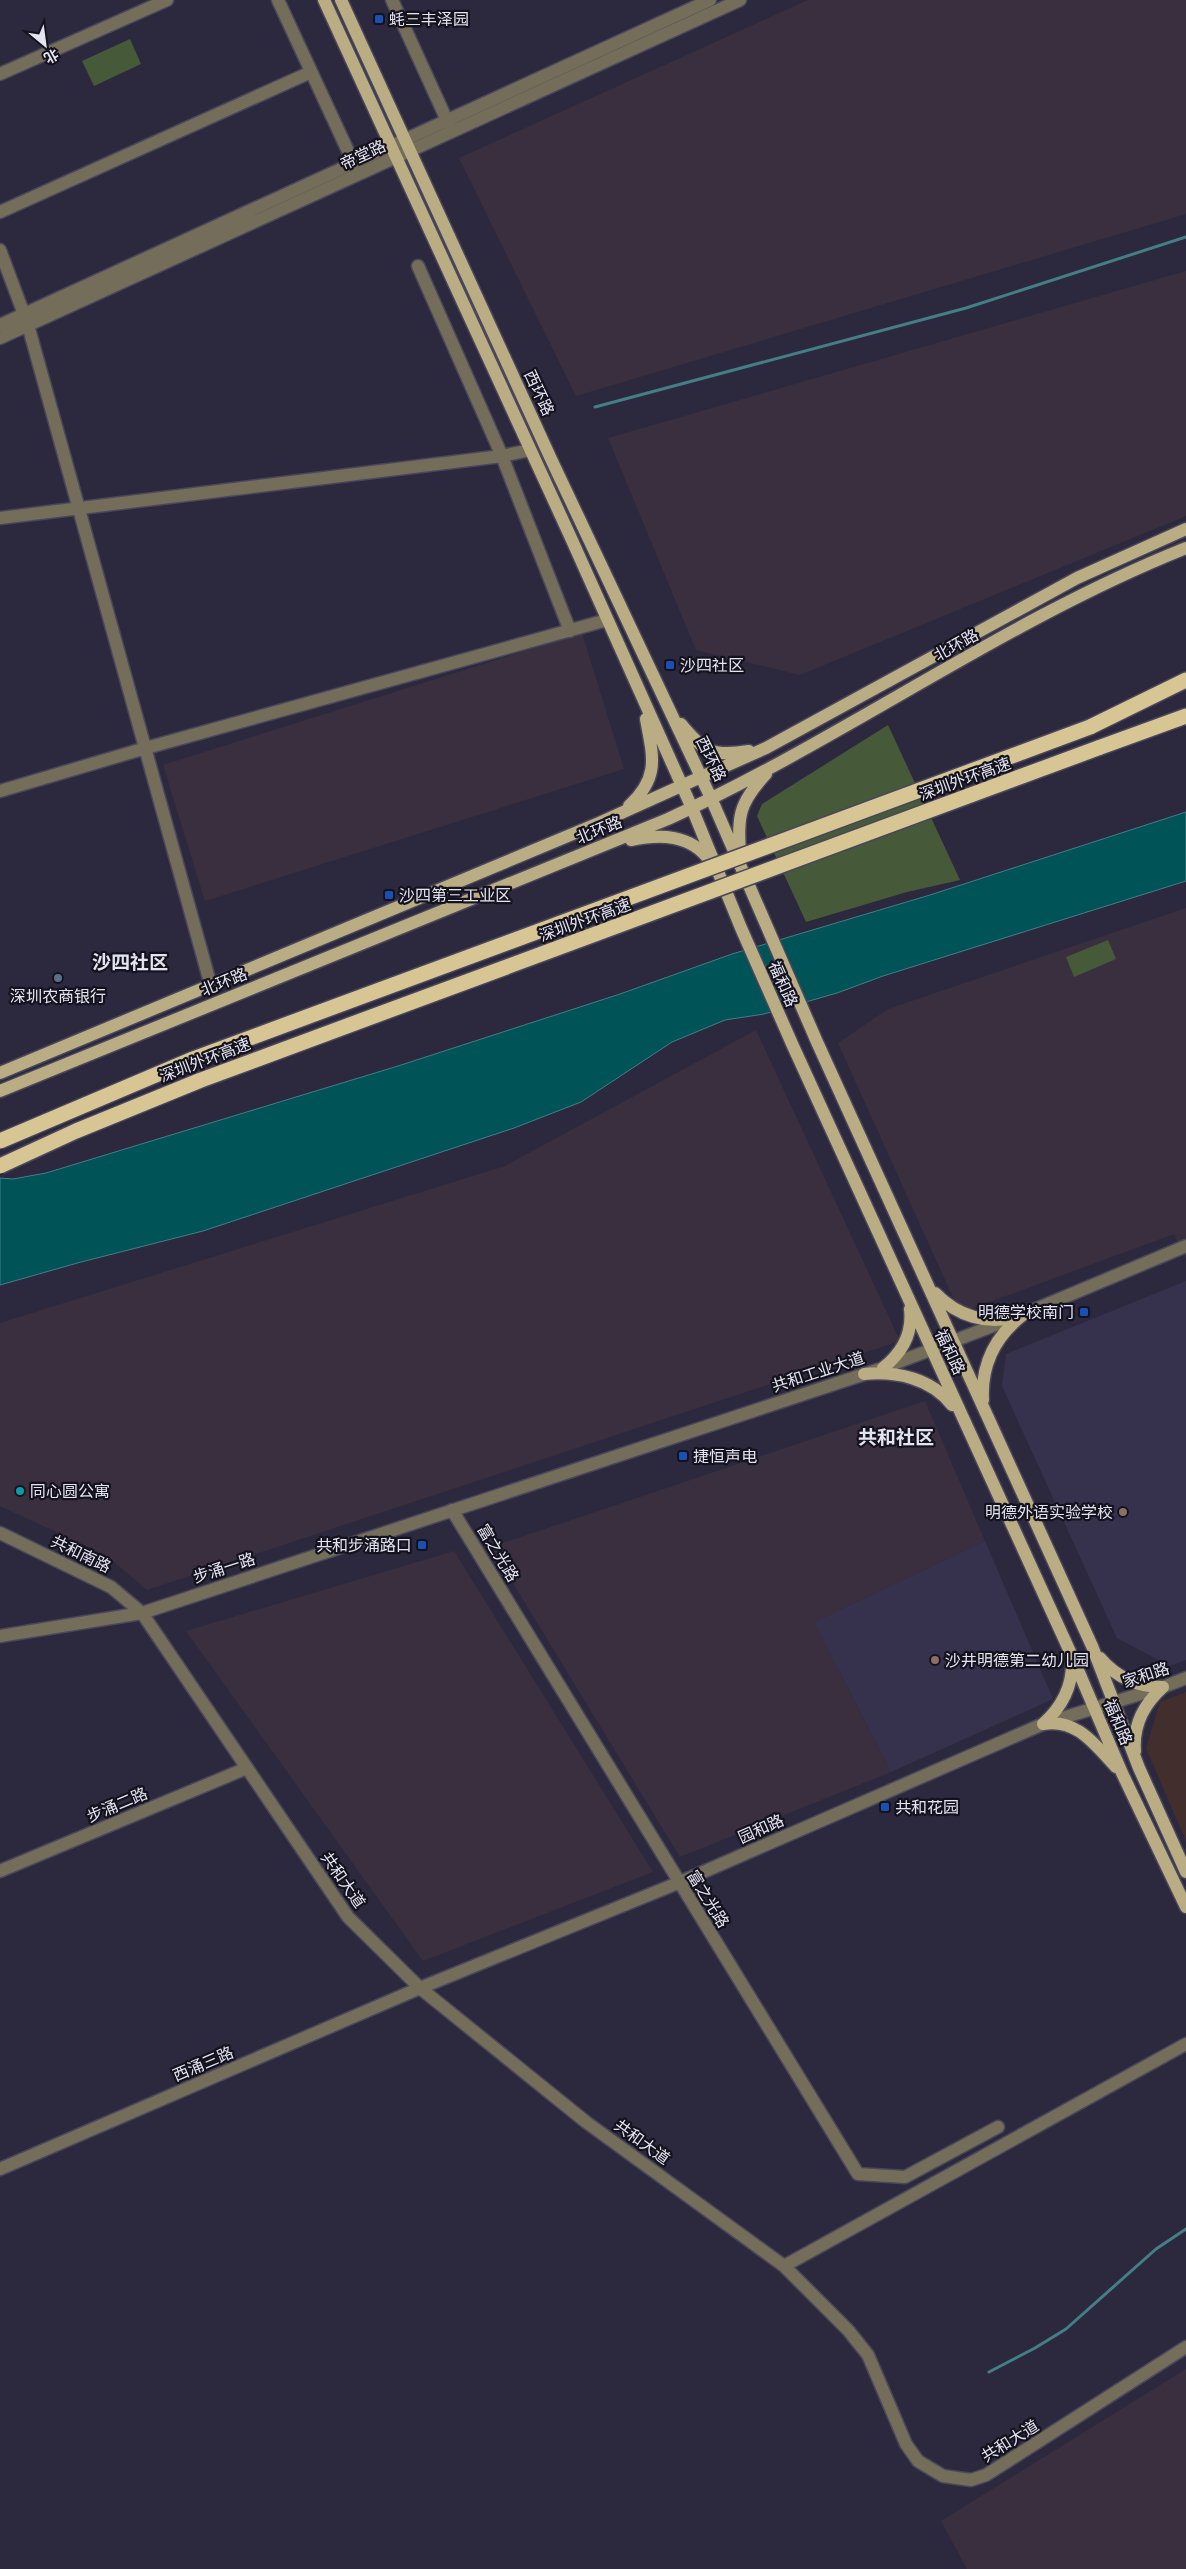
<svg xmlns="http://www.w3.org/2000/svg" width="1186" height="2569" font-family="Roboto,'Noto Sans SC',sans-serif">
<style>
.commercial{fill:#422e2d}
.industrial{fill:#3a2f3e}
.built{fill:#36324d}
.green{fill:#465939}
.water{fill:#005357;stroke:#447e86}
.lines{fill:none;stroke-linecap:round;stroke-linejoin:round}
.stream{stroke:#447e86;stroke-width:3}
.minor-casing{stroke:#49475c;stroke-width:15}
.major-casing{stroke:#49475c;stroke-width:15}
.highway-casing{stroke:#49475c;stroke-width:18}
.minor{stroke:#746d59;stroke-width:12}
.major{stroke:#bbad83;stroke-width:12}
.highway{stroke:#d7c694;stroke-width:15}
.highway-bridge-casing{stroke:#49475c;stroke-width:18;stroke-linecap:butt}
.highway-bridge{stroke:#d7c694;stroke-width:15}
.transit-dot{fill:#1a4fb4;stroke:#14131d;stroke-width:2}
.service-dot{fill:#5c6f8a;stroke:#14131d;stroke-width:2}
.culture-dot{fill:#0f9aa8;stroke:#14131d;stroke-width:2}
.education-dot{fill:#8d6e63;stroke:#14131d;stroke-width:2}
.labels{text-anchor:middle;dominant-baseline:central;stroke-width:4.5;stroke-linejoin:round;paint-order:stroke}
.poi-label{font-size:16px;fill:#e4e3f2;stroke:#14131d;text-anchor:start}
.street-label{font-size:16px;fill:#e4e3f2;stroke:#14131d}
.quarter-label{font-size:19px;font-weight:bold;fill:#e4e3f2;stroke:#14131d}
</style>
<rect width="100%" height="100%" fill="#2c293f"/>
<!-- commercial -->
<path class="commercial" d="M1186,1692V1841L1146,1748L1160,1702Z"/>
<!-- industrial -->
<path class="industrial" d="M808,0H1186V214L576,396L459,158Z
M1186,271V516L800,675L696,650L608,438Z
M582,633L624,769L205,901L163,765Z
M1186,908V1259L1174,1234L960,1313L838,1043L888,1009Z
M756,1030L900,1341L147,1590L106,1555L0,1506V1323L505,1166Z
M925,1401L985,1541L814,1622L891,1772L680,1857L491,1547Z
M454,1551L653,1872L423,1961L186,1631Z
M1186,2369V2569H967L941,2521Z"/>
<!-- built -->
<path class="built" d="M1186,1281V1660L1170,1666L1117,1638L1002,1386L1006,1354Z
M985,1541L1053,1699L891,1772L814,1622Z"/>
<!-- green -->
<path class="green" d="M130,39L141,64L94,86L82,61Z
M888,725L960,880L907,892L806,922L757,816L762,804Z
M1108,940L1116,959L1074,977L1066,957Z"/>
<!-- water -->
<path class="water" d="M1186,812V881L883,976L837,993L764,1014L725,1020L672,1042L581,1102L514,1128L203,1231L81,1262L0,1285V1178L13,1179L46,1173L398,1066L620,994L732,954L930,895Z"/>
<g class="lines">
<!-- stream -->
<path class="stream" d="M595,407L966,308L1186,237
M989,2372L1035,2348L1066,2329L1156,2249L1186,2229"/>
<!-- minor casing -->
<g class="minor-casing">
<path id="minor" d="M278,0L354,164
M392,0L450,127
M0,74L167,0
M0,212L311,72
M0,250L28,325L211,986
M418,266L502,456L570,631
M0,325L710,0
M0,338L740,0
M0,518L502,456L530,450
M0,791L146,748L607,620
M452,1510L858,2174L905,2177L998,2127
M0,1533L111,1587L142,1613L348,1917L420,1988L586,2122L784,2266L848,2330L868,2355L906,2444L918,2461L943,2476L971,2480L986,2475L1186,2347
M0,1636L142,1613L883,1368L1024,1314L1186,1246
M0,1871L247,1768
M0,2169L420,1988L678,1883L1043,1724L1163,1687L1186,1678
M784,2266L1186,2044"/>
</g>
<!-- major casing -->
<g class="major-casing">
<path id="major" d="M324,0L571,538L692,808L741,928L793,1046L1072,1656L1122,1773L1186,1907
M341,0L551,459L711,798L817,1042L1092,1646L1139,1768L1186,1872
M681,724C704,752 712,757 749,751
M629,806C660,777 653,757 646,719
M631,840C660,834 691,834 710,861
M740,855C738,816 738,804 766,774
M0,1073L599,823L701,777L766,748L1077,578L1186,529
M0,1091L668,819C845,738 1005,620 1186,548
M935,1293C957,1316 988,1326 1019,1316
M883,1368C902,1353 913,1334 910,1309
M864,1374C896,1371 931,1378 952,1405
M983,1400C981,1364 995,1336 1024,1314
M1100,1658C1117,1678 1137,1687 1163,1687
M1043,1724C1077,1718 1095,1745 1116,1767
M1043,1724C1062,1707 1073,1686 1072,1660
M1135,1751C1133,1726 1144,1704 1163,1687"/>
</g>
<!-- highway casing -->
<g class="highway-casing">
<path id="highway" d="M1090,727L1186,680
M1098,748L1186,716"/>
</g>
<!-- minor -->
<use href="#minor" class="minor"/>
<!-- major -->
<use href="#major" class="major"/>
<!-- highway -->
<use href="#highway" class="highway"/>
<!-- highway-bridge casing -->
<g class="highway-bridge-casing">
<path id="highway-bridge" d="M0,1141L193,1059L1090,727
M0,1166L76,1131L201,1080L1098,748"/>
</g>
<!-- highway-bridge -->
<use href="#highway-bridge" class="highway-bridge"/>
</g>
<!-- markers -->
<g class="transit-dot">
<rect x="374" y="14" width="10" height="10" rx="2.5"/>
<rect x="665" y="660" width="10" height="10" rx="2.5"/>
<rect x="384" y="890" width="10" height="10" rx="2.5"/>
<rect x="1079" y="1307" width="10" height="10" rx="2.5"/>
<rect x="678" y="1451" width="10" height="10" rx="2.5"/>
<rect x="417" y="1540" width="10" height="10" rx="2.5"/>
<rect x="880" y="1802" width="10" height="10" rx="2.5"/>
</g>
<circle class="service-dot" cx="58" cy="978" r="5"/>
<circle class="culture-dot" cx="20" cy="1491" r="5"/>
<g class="education-dot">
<circle cx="1123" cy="1512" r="5"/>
<circle cx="935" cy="1660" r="5"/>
</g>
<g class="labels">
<!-- poi labels -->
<g class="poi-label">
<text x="389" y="19">蚝三丰泽园</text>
<text x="680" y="665">沙四社区</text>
<text x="399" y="895">沙四第三工业区</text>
<text x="58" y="996" text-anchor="middle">深圳农商银行</text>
<text x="1074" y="1312" text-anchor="end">明德学校南门</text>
<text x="693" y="1456">捷恒声电</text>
<text x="30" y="1491">同心圆公寓</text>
<text x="1113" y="1512" text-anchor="end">明德外语实验学校</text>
<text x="412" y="1545" text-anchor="end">共和步涌路口</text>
<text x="945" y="1660">沙井明德第二幼儿园</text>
<text x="895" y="1807">共和花园</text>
</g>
<!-- street labels -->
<g class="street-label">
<text transform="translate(363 155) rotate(-25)">帝堂路</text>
<text transform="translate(539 393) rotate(65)">西环路</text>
<text transform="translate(956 645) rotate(-29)">北环路</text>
<text transform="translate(711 759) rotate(64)">西环路</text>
<text transform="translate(965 779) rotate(-20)">深圳外环高速</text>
<text transform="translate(599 830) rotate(-22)">北环路</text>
<text transform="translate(585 920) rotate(-20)">深圳外环高速</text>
<text transform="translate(224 982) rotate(-22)">北环路</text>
<text transform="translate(783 984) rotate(66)">福和路</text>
<text transform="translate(205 1060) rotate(-21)">深圳外环高速</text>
<text transform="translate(950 1352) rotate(65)">福和路</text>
<text transform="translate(818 1372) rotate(-18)">共和工业大道</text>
<text transform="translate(498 1553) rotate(59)">富之光路</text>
<text transform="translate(81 1554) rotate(26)">共和南路</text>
<text transform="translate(224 1568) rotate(-18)">步涌一路</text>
<text transform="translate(1146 1675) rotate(-18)">家和路</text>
<text transform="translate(1118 1722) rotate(67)">福和路</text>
<text transform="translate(117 1805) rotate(-23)">步涌二路</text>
<text transform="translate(761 1829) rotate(-24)">园和路</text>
<text transform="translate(343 1880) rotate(55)">共和大道</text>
<text transform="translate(708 1899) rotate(58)">富之光路</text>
<text transform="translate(203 2064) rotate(-23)">西涌三路</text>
<text transform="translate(642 2142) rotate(36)">共和大道</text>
<text transform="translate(1010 2441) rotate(-32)">共和大道</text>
</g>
<!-- quarter labels -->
<g class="quarter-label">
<text x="130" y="962">沙四社区</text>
<text x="896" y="1437">共和社区</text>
</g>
</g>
<!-- north arrow -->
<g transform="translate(45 45) rotate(151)" stroke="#14131d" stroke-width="4" paint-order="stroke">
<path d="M0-4L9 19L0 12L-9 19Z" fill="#e4e3f2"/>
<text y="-8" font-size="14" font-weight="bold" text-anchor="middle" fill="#e4e3f2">北</text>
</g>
</svg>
